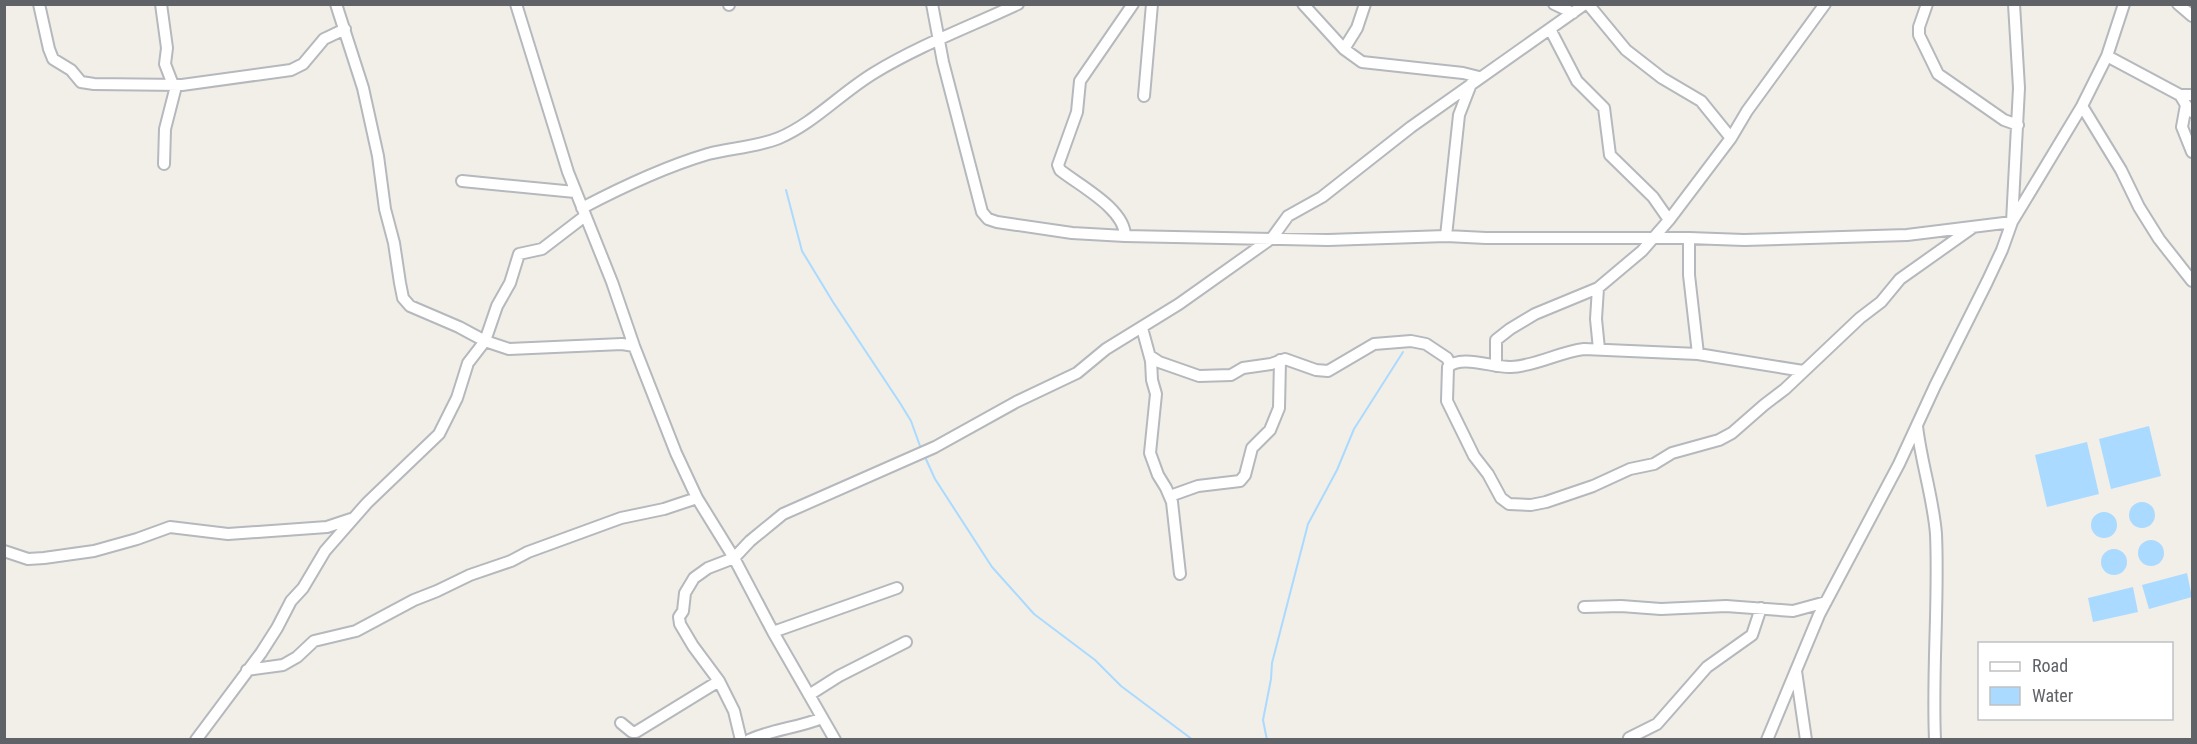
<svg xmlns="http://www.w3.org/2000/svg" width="2197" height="744" font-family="'Roboto Condensed',sans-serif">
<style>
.water{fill:#aadaff}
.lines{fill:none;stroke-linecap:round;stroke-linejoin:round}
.stream{stroke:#aadaff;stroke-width:2}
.minor-casing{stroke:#b5b8bc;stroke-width:14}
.minor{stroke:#fff;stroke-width:10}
</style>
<rect width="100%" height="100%" fill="#f1efe8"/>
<!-- water -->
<path class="water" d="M2149,426L2161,476L2111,489L2099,439Z
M2087,442L2099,494L2047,507L2035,455Z
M2129 515a13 13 0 1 1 26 0a13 13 0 1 1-26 0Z
M2091 525a13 13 0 1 1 26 0a13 13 0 1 1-26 0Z
M2138 553a13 13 0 1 1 26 0a13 13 0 1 1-26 0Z
M2101 562a13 13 0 1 1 26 0a13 13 0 1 1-26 0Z
M2187,573L2192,597L2149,609L2142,585Z
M2133,587L2138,612L2093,622L2088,598Z"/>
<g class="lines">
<!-- stream -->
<path class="stream" d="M786,190L802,251L833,302L900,403L911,421L920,446
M925,457L935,479L992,567L1034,614L1095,660L1121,686L1193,740
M1267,740L1263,720L1271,679L1272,663L1308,524L1337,470L1354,429L1403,352"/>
<!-- minor casing -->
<g class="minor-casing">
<path id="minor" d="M39,4L49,49L53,59L71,70L81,82L94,84L182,85L291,70L303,64L324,39L345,29
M161,4L167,48L165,64L175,90L165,129L164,164
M336,4L363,88L378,156L385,209L394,243L400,283L403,298L410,306L459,327L485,341L509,349L622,344L634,346
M516,4L568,172L612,282L634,346L676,453L697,498L734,558L773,632L835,740
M729,4V5
M932,4L943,62L982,212L988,219L997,222L1072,233L1125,236L1328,240L1446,236L1486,238H1689L1744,240L1907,235L2012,222L2082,106L2107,56L2124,4
M1303,4L1344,49L1362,62L1463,73L1479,77
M1554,4L1573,13
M1588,4L1626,50L1662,78L1701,101L1731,138
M1927,4L1919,27V35L1938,74L2004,120L2018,125
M2178,4L2192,16
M1550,29L1577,81L1604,108L1610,155L1653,197L1669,220
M1344,49L1357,28L1365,4
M2107,56L2180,95L2186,105L2192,112
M2180,95H2192
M1144,96L1152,4
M2186,105L2182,127L2192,152
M2082,106L2121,170L2139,207L2159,239L2192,281
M462,181L575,192
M582,208C622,187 664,167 708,154C731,148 757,147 779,138C814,123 841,93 874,73C920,45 969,27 1018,4
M1125,236C1125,209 1080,186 1060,170L1058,165L1077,112L1080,81L1133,4
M1446,236L1459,115L1471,84
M1689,238V275L1698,354
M1598,288L1596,319L1599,349
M1142,328L1151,361L1152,380L1156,394L1150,453L1158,475L1166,488L1172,502L1180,574
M1150,356L1159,362L1199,376L1231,375L1243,368L1271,364L1285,359L1316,370L1328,371L1374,344L1411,341L1426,344L1447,358L1450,364
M1496,366V340L1510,329L1535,314L1598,288L1642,251L1669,220L1731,138L1747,111L1825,4
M1803,371L1698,354L1584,349C1559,352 1536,366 1511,367C1494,368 1461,354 1448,367L1447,401L1474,456L1488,474L1501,498L1509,504L1531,505L1546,502L1593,486L1630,469L1654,464L1672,453L1719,440L1732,433L1764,405L1785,389L1860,318L1881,302L1900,279L1972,228
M1917,426C1921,462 1933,497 1936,534C1939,602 1932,671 1935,740
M1170,496L1198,486L1240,481L1245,475L1252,448L1270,430L1279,408L1280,360
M4,551L28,559L44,558L94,551L137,539L170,527L228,534L327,527L351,519
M1584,607L1621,606L1661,609L1726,606L1793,611L1826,602
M773,632L897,588
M247,670L283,665L297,657L314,641L356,631L414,600L437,591L470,575L511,561L528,552L621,518L664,509L697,498
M1796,671L1806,740
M809,695L839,676L906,642
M621,723L632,732H636L719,681
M1629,738L1657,724L1707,667L1752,635L1761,608
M196,740L261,653L277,628L291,601L303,588L325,551L367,503L439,434L457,398L468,363L485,341L497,306L510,283L519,254L542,249L585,216
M741,740L734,711L719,681L693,646L680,624L679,617L683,611L685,593L694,578L708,568L734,558L750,541L783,514L935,447L1016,402L1077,373L1106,349L1179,304L1272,238L1288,216L1322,197L1411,127L1585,4
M749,740C773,729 798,728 822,718
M1767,740L1819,615L1899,464L1935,386L1987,282L2002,250L2012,222L2019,88L2014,4"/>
</g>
<!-- minor -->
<use href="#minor" class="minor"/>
</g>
<!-- border -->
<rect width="2197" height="744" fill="none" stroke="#5f6368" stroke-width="12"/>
<!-- legend -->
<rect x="1978" y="642" width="195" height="78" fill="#ffffff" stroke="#bfc1c3" stroke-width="1.5"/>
<rect x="1990" y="662" width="30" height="9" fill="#ffffff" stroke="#bfc1c3" stroke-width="1.5"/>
<text x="2032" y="672" font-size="18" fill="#5f6368">Road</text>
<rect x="1990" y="687" width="30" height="18" fill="#aadaff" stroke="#bfc1c3" stroke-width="1.5"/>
<text x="2032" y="702" font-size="18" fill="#5f6368">Water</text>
</svg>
